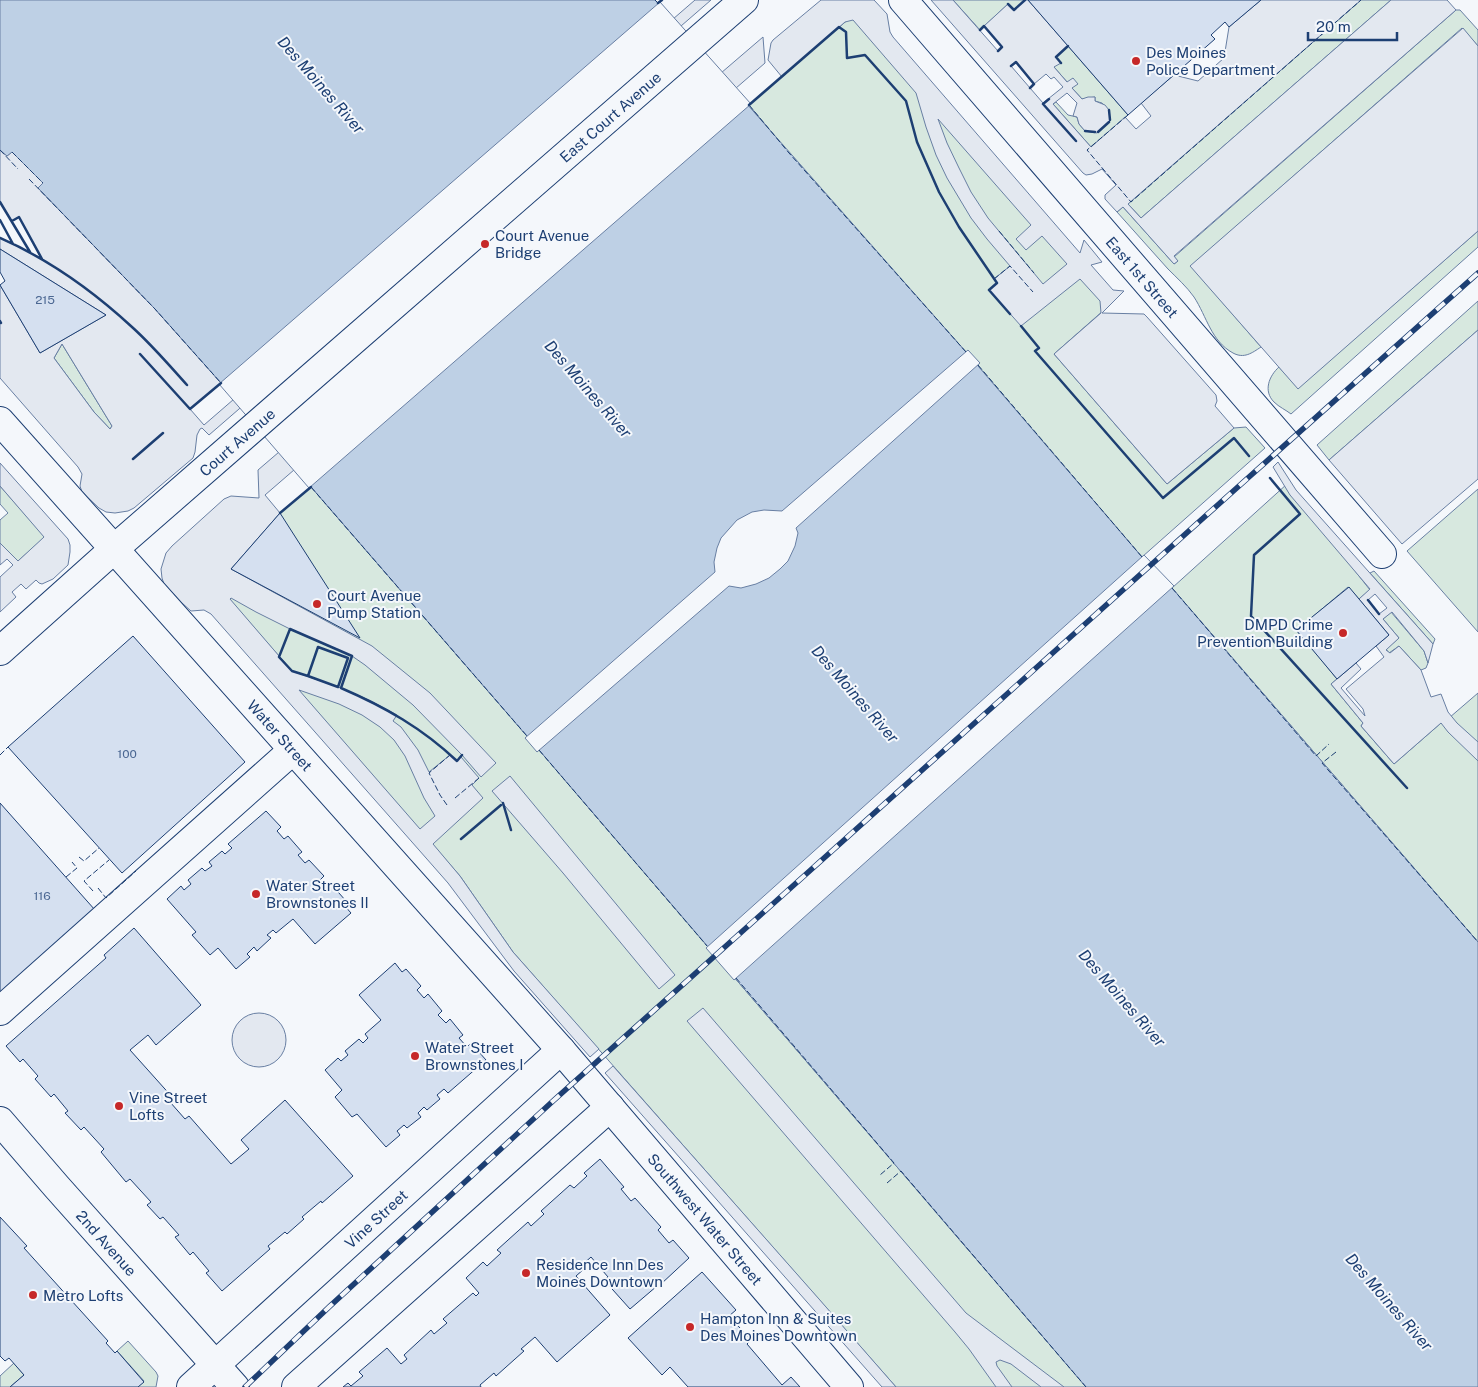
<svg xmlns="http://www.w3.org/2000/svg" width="1478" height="1387" font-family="'Public Sans',sans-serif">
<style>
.green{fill:#d7e8df;stroke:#687fa3}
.parking{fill:#e3e8f0;stroke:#687fa3;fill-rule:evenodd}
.water{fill:#bed0e5;stroke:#687fa3}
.pier{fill:#f4f7fb;stroke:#687fa3}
.building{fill:#d5e0f0;stroke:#1d3f73}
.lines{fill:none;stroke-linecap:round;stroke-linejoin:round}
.minor-casing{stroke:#1d3f73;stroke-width:30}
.major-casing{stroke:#1d3f73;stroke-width:30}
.minor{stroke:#f4f7fb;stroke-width:28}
.major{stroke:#f4f7fb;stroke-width:28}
.rail-casing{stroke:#1d3f73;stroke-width:5.5}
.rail{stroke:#f4f7fb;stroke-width:4;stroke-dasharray:11;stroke-linecap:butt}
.fence{stroke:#1d3f73;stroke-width:1;stroke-dasharray:6 2.5;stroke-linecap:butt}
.wall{stroke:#1d3f73;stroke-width:2.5}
.poi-dot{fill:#c62828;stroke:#f4f7fb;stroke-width:2}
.labels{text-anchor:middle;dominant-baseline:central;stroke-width:4;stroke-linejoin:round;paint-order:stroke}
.number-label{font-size:12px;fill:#4b6792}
.poi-label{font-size:15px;fill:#1d3f73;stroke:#f4f7fb;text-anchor:start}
.street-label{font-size:15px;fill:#1d3f73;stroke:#f4f7fb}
.water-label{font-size:16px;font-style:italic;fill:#1d3f73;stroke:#f4f7fb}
</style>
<rect width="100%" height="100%" fill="#f4f7fb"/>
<!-- green -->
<path class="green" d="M953,0H1025L1014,10L1008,4L980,30Z
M1361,0H1391L1141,218L1128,204Z
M1456,10H1460L1478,30V46L1462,28L1191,266L1261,347C1252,353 1244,359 1233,353C1211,341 1207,317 1194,297C1187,287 1177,278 1168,269C1151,250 1134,231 1117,212L1123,207L1174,264L1178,261L1174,257Z
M858,11L1113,302L1054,354L1167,484L1234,428L1246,427L1265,448L1142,557L966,352L789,153L749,105Z
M1068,46L1128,115L1091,147L1053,104L1056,102L1068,115L1077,117L1079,124L1085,131L1097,132L1110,121L1109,110L1102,103L1095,101V97L1082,99L1072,88L1073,79L1068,83L1054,67L1056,65V57Z
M1478,231V247L1291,414C1286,410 1279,407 1274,402C1263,391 1269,376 1279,367L1298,388Z
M1478,301V330L1329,460L1317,445Z
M62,344L112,426L110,429L94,412L54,358Z
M1287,484L1370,590L1359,599L1348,587L1297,630L1337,679L1331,684L1363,723L1361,726L1394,764L1441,723L1442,724L1478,693V942L1172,588Z
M0,486L45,537L18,561L0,543V520L8,513L0,504Z
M311,487L539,750L1086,1387H896L513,952L460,876L299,691L298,690L308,676L292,671L230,600L231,569L280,513Z
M1478,489V632L1407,551Z
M1374,571L1435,639L1433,644L1370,573Z
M1391,612L1424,651L1428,663L1426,668L1421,670L1399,646L1389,653L1386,649L1399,638L1383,619Z
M128,1341L156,1372L158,1376L156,1387H138L144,1381L117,1351Z
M14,1363L24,1375L10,1387H0V1376Z"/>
<!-- parking -->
<path class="parking" d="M695,0H711L209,435L202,428L200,429L197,435L195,452L193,458L134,508L128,511L115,513L106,512L99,508L82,492L80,486L82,474L78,467L0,378V285L40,353L106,315L0,249V238L41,258L19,217L12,221L0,202V150L7,156L12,152L43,183L38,188L155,309L221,383L190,409L204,425ZM62,344L112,426L110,429L94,412L54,358Z
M821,0H874L887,14L890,32L893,37L1080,253L1084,240L1102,262L1091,265L1113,290L1124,291L1102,313L1144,314L1147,317L1216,395L1217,401L1215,406L1234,428L1167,484L1054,354L1101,313L1100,301L1080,279L1021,326L989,290L997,283L994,279L1010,266L987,239L971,218L947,178L936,155L926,127L916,93L853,20L845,22L782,77L768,60L771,43L773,40ZM938,119L1031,225L1016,239L1026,250L1042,236L1067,264L1043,284L988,218L971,192L959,168L947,143Z
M931,0H953L998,51L1002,47L984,26L1008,4L1014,10L1025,0H1028L1068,46L1056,57L1061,63L1054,67L1067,82L1073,78L1078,84L1072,88L1082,99L1088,97H1095V101L1105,105L1109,110L1110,121L1097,133L1085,131L1079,124L1077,117L1073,116L1077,103L1067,93L1053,104L1091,147L1125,117L1136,129L1151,116L1141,103L1174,75L1198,81L1224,58L1229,27L1261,0H1361L1128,204L1141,218L1391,0H1447L1456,10L1174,256L1178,261L1174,264L1123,207L1117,212L1105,199V195L1116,185L1102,169L1092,174L1086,175L1083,173ZM1016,62L1034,84L1046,74L1051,79L1054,77L1063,87L1043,103L1011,66Z
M1463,28L1478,46V231L1298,389L1190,266Z
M763,37L765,63L265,495L280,513L231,569L372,646L430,693L496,763L481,777L462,755L413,705L365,665L352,656L290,629L256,612L231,598L230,599L292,671L341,688L369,700L397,715L393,721L401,727L418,750L429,772L450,755L457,761L461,757L479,778L472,785L483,798L433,844L460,876L513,952L599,1049L590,1057L514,971L448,883L419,850L211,614L204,610L191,611L182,603L164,584L162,578L161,569L166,553L172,546L224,499L231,496L259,498L258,470ZM299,690L339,704L362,715L380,727L394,740L405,756L424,798L435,816L420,829Z
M1478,330V479L1402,544L1329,460Z
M1278,462L1296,490L1433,644L1428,663L1424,651L1392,612L1383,619L1399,638L1386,650L1390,653L1399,646L1421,670L1431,697L1441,694L1448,712L1457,723L1478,742V761L1448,732L1441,723L1394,764L1361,726L1363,723L1331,684L1356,663L1361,669L1341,688L1365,716L1363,709L1346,689L1384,657L1376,646L1389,635L1359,599L1370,589L1290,495L1273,467ZM1375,594L1387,608L1379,614L1368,600Z
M0,463L68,539L70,545V552L68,565L53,579L42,584L39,583L36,580L26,589L21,584L12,592L16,597L0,612V577L13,565L7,559L0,565V543L18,561L44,537L0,486Z
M510,776L675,975L659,989L563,873L492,791Z
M703,1008L966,1313L1064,1387H1041L1011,1364L1000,1360L996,1362L997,1366L1012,1387H996L969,1349L955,1332L687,1021Z
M232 1040a27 27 0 1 1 54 0a27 27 0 1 1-54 0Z
M613,1066L819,1299L896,1387H882L605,1073Z"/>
<!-- water -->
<path class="water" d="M0,0H655L966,352L1142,557L1172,588L1478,942V1387H1086L539,750L221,383L155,309L38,188L43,183L12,152L7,156L0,150Z"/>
<!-- pier -->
<path class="pier" d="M660,2L751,104L309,488L219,384Z
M968,350L980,363L796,528L798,533L795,546L788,561L780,569L769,578L756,584L741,588L729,586L537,752L525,738L715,572L714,562L717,548L721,538L737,520L752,512L764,510L782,511Z
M1144,555L1174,586L734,980L706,948Z"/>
<!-- building -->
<path class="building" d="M1028,0H1261L1229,27L1225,22L1211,35L1215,39L1128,115Z
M0,249L106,315L40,353L0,285L5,281L0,272Z
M280,513L360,638L231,569Z
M1349,587L1389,635L1337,679L1296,630Z
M133,636L245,762L122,873L8,747Z
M0,803L95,910L0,995Z
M266,811L281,827L277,831L284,839L288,836L302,852L298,855L305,863L309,860L324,876L320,880L327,888L331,884L346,901L343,904L351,913L315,944L293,919L276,933L273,930L267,935L271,938L257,951L254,947L247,954L250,957L236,969L218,948L210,955L192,935L196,932L167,899L181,886L184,890L191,884L188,880L202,868L205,871L212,866L209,862L222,851L225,854L232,848L228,844Z
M134,928L201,1005L156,1045L148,1035L130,1050L173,1098L170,1102L185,1119L189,1116L231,1164L249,1149L241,1140L285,1100L353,1176L322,1203L321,1201L302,1217L304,1219L287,1234L285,1232L268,1246L270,1249L222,1291L206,1273L209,1271L193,1252L190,1255L175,1237L179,1235L163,1217L160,1219L147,1205L151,1202L130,1179L126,1182L101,1152L104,1149L84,1127L81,1130L65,1113L68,1111L54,1094L51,1097L35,1079L38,1076L23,1059L20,1062L6,1046L106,958L104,955Z
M395,963L402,972L406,969L421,986L417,990L424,998L428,994L442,1011L438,1015L446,1023L450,1019L463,1035L459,1038L467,1047L471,1043L486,1060L448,1093L444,1089L437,1095L440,1099L427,1110L424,1107L418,1113L421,1117L407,1128L404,1125L397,1131L400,1135L386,1147L357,1114L352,1117L335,1097L342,1090L325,1070L338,1058L341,1061L348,1055L345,1051L359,1039L363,1043L368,1038L365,1034L381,1020L359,995Z
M600,1159L624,1187L621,1189L631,1201L635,1198L661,1227L658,1230L669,1243L673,1240L689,1258L661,1284L657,1280L654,1283L657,1286L630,1309L604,1280L608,1277L591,1257L581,1266L584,1269L576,1276L610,1315L557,1362L535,1337L521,1349L524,1351L496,1376L494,1373L480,1385L481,1387H343L348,1383L351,1386L363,1376L359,1372L387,1348L401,1364L407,1359L404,1355L431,1330L434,1334L447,1323L443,1319L473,1293L476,1296L479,1293L466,1278L483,1262L487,1266L501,1253L497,1250L528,1222L531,1226L544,1214L541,1211L570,1185L574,1188L587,1176L584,1173Z
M0,1217L27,1246L24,1248L108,1341L106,1343L115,1353L117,1351L144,1382L138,1387H10L24,1375L9,1358L5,1361L0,1356Z
M702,1272L736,1310L729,1316L751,1340L747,1344L782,1385L791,1377L800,1387H688L670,1367L662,1375L628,1338Z"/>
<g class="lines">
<!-- minor casing -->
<g class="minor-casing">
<g id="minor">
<path id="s1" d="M903,0L1382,554"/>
<path id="s2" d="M0,421L561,1050L849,1387"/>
<path id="s3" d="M0,651L114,549L744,0"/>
<path d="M0,1011L293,750"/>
<path id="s4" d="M191,1387L561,1050"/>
<path d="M296,1387L610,1107"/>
</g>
</g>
<!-- major casing -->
<g class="major-casing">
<g id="major">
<path id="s5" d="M0,1121L56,1186L235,1387"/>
</g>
</g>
<!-- minor -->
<use href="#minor" class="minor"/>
<!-- major -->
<use href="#major" class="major"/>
<!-- rail casing -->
<g class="rail-casing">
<path id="rail" d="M245,1387L329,1307L553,1101L1249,477L1478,273"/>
</g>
<!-- rail -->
<use href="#rail" class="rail"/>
<!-- fence -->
<path class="fence" d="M655,0L658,3
M749,105L789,153L966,352
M1128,115L1087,150L1131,202L1361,0
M0,150L18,169
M12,152L43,183
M29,179L155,309L221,383
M999,231L1034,273
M994,279L1010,266L1033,292
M978,365L1142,557
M311,487L527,736
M1172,588L1316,756L1329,744
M539,750L707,946
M1336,752L1322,763L1478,942
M0,755L8,747
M455,798L479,778
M447,805L440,795L429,773L450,755
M79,857L84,861L99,848
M66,877L77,868L72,862
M98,888L106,898L136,871
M93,891L84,881L109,860
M736,978L894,1163L880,1175
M887,1183L901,1171L1086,1387"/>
<!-- wall -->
<path class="wall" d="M658,3L662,0
M1008,4L1014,10L1025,0
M980,30L984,26L1002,47L998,51
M1061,63L1056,57L1068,46
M1011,66L1016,62L1034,84L1030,88
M1049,99L1043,104L1076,141
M749,105L839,27L846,32L847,58L865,55L906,101L917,142L939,192L959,227L997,283L989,290L1010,314
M1109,110L1110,120
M1085,131L1095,132
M1098,132L1109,122
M0,202L30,252
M0,220L13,244
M12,221L19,217L42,259
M0,238C48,259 93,291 132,327C152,345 169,365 187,385
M0,321L1,323
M1021,326L1039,348L1035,351L1163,498L1234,438L1249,456
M140,354L190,409L221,383
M133,459L163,433
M1270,478L1300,514L1254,555L1251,616L1407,788
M280,513L311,487
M1368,600L1379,614
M318,647L348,658L338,687L308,676Z
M308,676L292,671L279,657L290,629L352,656L341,688C385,707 422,728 457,761L462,755
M503,803L511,830
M461,839L501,805"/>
</g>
<!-- markers -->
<g class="poi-dot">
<circle cx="1136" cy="61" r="5"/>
<circle cx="485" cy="244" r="5"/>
<circle cx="317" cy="604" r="5"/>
<circle cx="1343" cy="633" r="5"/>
<circle cx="256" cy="894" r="5"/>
<circle cx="415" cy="1056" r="5"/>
<circle cx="119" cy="1106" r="5"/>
<circle cx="526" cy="1273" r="5"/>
<circle cx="33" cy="1295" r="5"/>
<circle cx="690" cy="1327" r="5"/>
</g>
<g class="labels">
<!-- number labels -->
<g class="number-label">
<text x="45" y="300">215</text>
<text x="127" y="754">100</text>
<text x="42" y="896">116</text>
</g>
<!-- poi labels -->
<g class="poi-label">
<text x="1146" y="52">Des Moines<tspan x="1146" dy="17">Police Department</tspan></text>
<text x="495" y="235">Court Avenue<tspan x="495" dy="17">Bridge</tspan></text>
<text x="327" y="595">Court Avenue<tspan x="327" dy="17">Pump Station</tspan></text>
<text x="1333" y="624" text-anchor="end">DMPD Crime<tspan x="1333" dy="17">Prevention Building</tspan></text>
<text x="266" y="885">Water Street<tspan x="266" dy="17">Brownstones II</tspan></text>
<text x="425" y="1047">Water Street<tspan x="425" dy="17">Brownstones I</tspan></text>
<text x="129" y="1097">Vine Street<tspan x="129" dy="17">Lofts</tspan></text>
<text x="536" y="1264">Residence Inn Des<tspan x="536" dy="17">Moines Downtown</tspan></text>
<text x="43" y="1295">Metro Lofts</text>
<text x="700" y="1318">Hampton Inn &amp; Suites<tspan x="700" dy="17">Des Moines Downtown</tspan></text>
</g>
<!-- street labels -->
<g class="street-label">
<text stroke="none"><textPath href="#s3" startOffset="811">East Court Avenue</textPath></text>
<text stroke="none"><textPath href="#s1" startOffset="366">East 1st Street</textPath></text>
<text stroke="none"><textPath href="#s3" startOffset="316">Court Avenue</textPath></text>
<text stroke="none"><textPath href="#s2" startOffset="421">Water Street</textPath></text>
<text stroke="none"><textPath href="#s4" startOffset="250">Vine Street</textPath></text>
<text stroke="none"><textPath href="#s2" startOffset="1065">Southwest Water Street</textPath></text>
<text stroke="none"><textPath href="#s5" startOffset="162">2nd Avenue</textPath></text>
</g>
<!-- water labels -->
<g class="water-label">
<text transform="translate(321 85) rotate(49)">Des Moines River</text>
<text transform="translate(588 389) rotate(49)">Des Moines River</text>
<text transform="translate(855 694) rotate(49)">Des Moines River</text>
<text transform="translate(1122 998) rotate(49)">Des Moines River</text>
<text transform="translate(1389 1302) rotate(49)">Des Moines River</text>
</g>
</g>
<!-- scale -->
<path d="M1308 32v8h89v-8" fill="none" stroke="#1d3f73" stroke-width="2.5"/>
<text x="1316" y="32" font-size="15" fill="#1d3f73" stroke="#f4f7fb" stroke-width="4" paint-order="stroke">20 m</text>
</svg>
